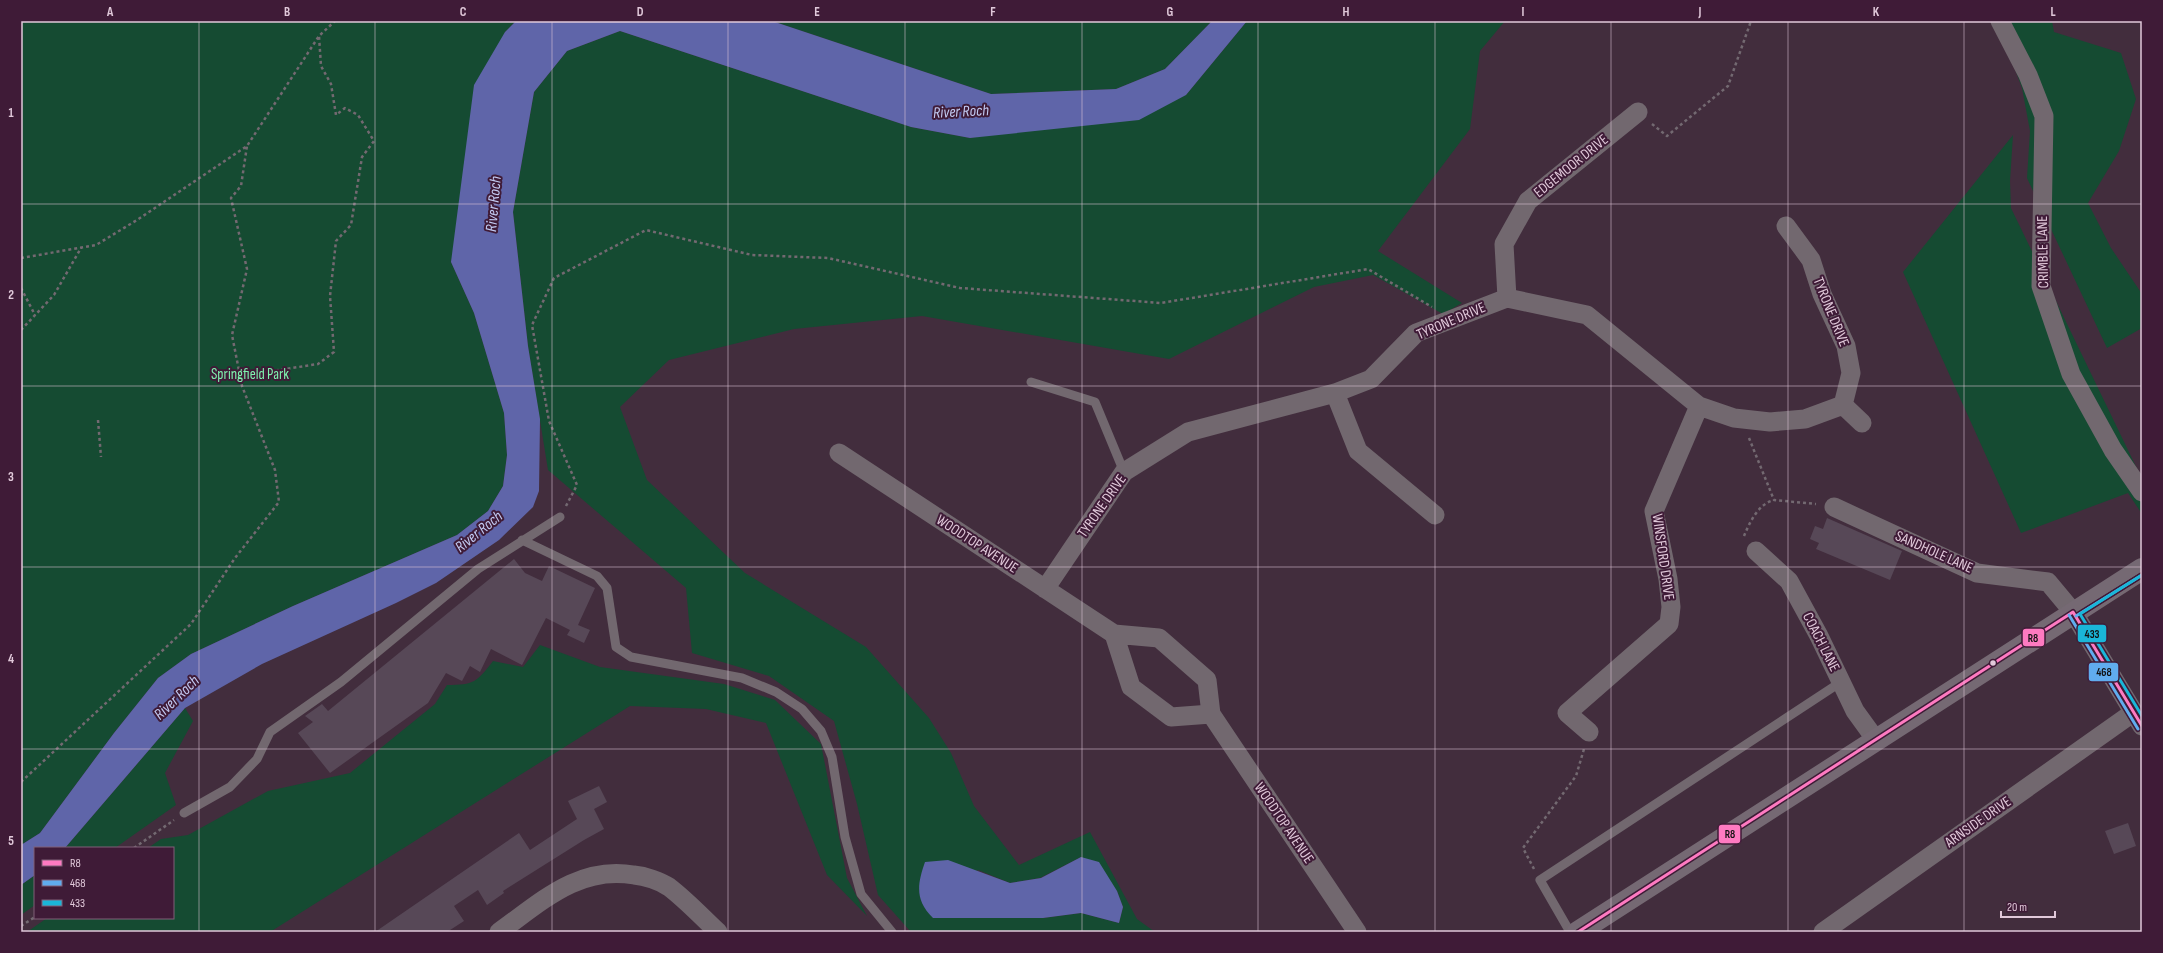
<svg xmlns="http://www.w3.org/2000/svg" width="2163" height="953" font-family="'Sofia Sans Condensed',sans-serif">
<style>
.green{fill:#154b32;fill-rule:evenodd}
.water{fill:#5f65a9}
.building{fill:#574857}
.lines{fill:none;stroke-linecap:round;stroke-linejoin:round}
.path{stroke:#736971;stroke-width:2.5;stroke-dasharray:3 3;stroke-linecap:butt}
.service{stroke:#72686f;stroke-width:9}
.minor{stroke:#72686f;stroke-width:19}
.secondary{stroke:#756973;stroke-width:22}
.bus-1-casing{stroke:#3f1b37;stroke-width:6}
.bus-2-casing{stroke:#3f1b37;stroke-width:6}
.bus-3-casing{stroke:#3f1b37;stroke-width:6}
.bus-1{stroke:#fe7ac1;stroke-width:3}
.bus-2{stroke:#60acee;stroke-width:3}
.bus-3{stroke:#1ab6d8;stroke-width:3}
.grid{fill:none;stroke:#e1c9da;stroke-width:1;stroke-opacity:0.55}
.bus-dot{fill:#e1c9da;stroke:#3f1b37;stroke-width:1.5}
.labels{text-anchor:middle;dominant-baseline:central;stroke-width:4;stroke-linejoin:round;paint-order:stroke}
.street-label{font-size:15px;fill:#e1c9da;stroke:#3f1b37}
.park-label{font-size:15px;fill:#7ff3af;stroke:#3f1b37}
.water-label{font-size:16px;font-style:italic;fill:#c3cbf3;stroke:#3f1b37}
.line-badge{stroke:#3f1b37;stroke-width:1.5}
.pale-badge-label{font-size:11px;text-anchor:middle;font-weight:bold;fill:#111}
.neatline{fill:none;stroke:#e1c9da;stroke-width:1.5}
.grid-label{font-size:13px;text-anchor:middle;font-weight:bold;fill:#e1c9da}
</style>
<rect width="100%" height="100%" fill="#422d3d"/>
<!-- green -->
<path class="green" d="M21,21H516L505,32L451,262L474,313L504,413L507,455L503,486L488,511L457,535L293,606L191,654L158,678L114,733L40,833L21,845Z
M772,21H1212L1165,69L1116,89L991,94Z
M1247,21H1505L1480,51L1470,129L1378,251L1462,303L1443,314L1373,275L1314,287L1169,359L922,316L794,329L669,360L620,407L647,480L745,573L866,647L929,718L951,753L974,806L1019,865L1090,832L1137,919L1155,932H911L878,895L857,804L834,721L769,676L692,653L686,588L548,470L528,346L513,212L534,92L567,51L620,31L911,127L970,138L1186,95ZM1081,857L1117,891L1123,907L1119,923L1081,913L1043,918H933L978,870L1010,883L1040,878Z
M1997,21H2052L2054,32L2121,53L2136,99L2119,151L2088,203L2111,248L2142,294V328L2107,348L2027,178L2030,131L2022,88Z
M2013,135L2010,181L2011,208L2142,479V514L2128,493L2021,533L1903,272Z
M540,645L600,667L724,684L775,700L821,744L847,878L867,916L827,875L766,723L706,709L630,706L270,932H27L47,918H173V848H148L161,839L188,835L268,791L350,773L435,704L447,685C474,685 477,682 493,661L523,667Z
M185,708L193,721L165,773L176,805L115,848H65Z
M35,875V905L21,915V885Z"/>
<!-- water -->
<path class="water" d="M516,21H772L991,94L1116,89L1165,69L1212,21H1247L1186,95L1139,120L970,138L911,127L620,31L567,51L534,92L513,212L528,346L540,419L539,491L533,507L499,540L436,583L396,603L262,664L185,708L65,848H35V875L21,885V845L40,833L114,733L158,678L191,654L293,606L457,535L488,511L503,486L507,455L504,413L474,313L451,262L474,85L505,32Z
M1081,857L1099,862L1117,891L1123,907L1119,923L1081,913L1043,918H933C915,900 917,885 925,862L948,860L1010,883L1041,878Z"/>
<!-- building -->
<path class="building" d="M1827,518L1902,551L1890,580L1816,549L1819,543L1810,539L1815,526L1823,529Z
M514,559L525,573L542,581L549,566L595,588L578,625L590,630L584,643L567,635L570,630L546,618L522,665L491,649L480,672L470,666L462,681L446,673L428,703L330,773L298,733L313,722L305,716L322,704L328,711Z
M599,786L607,802L594,809L604,829L584,840L503,891L504,893L487,905L478,890L454,906L464,921L447,932H375L519,833L530,850L577,819L568,801Z
M2128,823L2136,846L2114,854L2105,831Z"/>
<g class="lines">
<!-- path -->
<path class="path" d="M1652,124L1667,136L1728,86L1751,21
M21,258L96,245L137,220L247,146L319,36L335,21
M21,288L35,315
M21,330L54,295L81,248
M240,376L318,364L334,352L330,296L336,241L351,225L362,157L374,141L358,115L345,108L336,115L331,84L321,66L319,36
M98,420L101,457
M1749,438L1774,500L1816,504
M566,506L577,485L549,421L532,325L554,278L646,230L752,255L828,258L960,288L1161,303L1368,269L1432,307
M1744,536C1750,522 1758,504 1774,500
M21,782L191,624L235,558L279,502L275,470L242,386L232,335L247,269L231,198L241,186L247,146
M134,848L174,820
M1534,869L1523,848L1576,776L1584,749
M21,926L35,917"/>
<!-- service -->
<path class="service" d="M1031,382L1095,402L1124,472
M522,540L597,576L607,588L616,647L631,657L742,678L776,692L802,709L821,731L832,757L845,837L861,894L892,932
M184,813L230,787L257,759L270,732L341,682L478,569L560,517
M1570,932L1540,880L1841,682"/>
<!-- minor -->
<path class="minor" d="M2000,21L2028,75L2044,116L2041,286L2071,374L2113,450L2142,492
M1786,226L1811,260L1822,294L1846,346L1851,373L1843,405
M1507,298L1504,244L1528,201L1638,112
M1335,393L1358,451L1435,515
M839,453L1114,634L1159,638L1207,680L1211,714
M1834,507L1977,573L2048,582L2073,612L2142,726
M1756,551L1789,581L1819,636L1855,711L1876,740
M1045,589L1124,472L1188,432L1335,393L1371,379L1416,333L1507,298L1587,315L1699,406L1734,418L1770,422L1805,419L1843,405L1862,423
M1114,634L1131,687L1171,717L1211,714L1357,932
M1589,732L1567,713L1669,624L1671,607L1668,579L1654,511L1699,406
M499,932C541,902 579,865 634,875C645,876 660,881 669,887C686,900 702,917 718,932
M1823,932L2134,712"/>
<!-- secondary -->
<path class="secondary" d="M1578,932L2142,569"/>
<!-- bus-1 casing -->
<g class="bus-1-casing">
<path id="bus-1" d="M1578,932L2073,612L2142,726"/>
</g>
<!-- bus-2 casing -->
<g class="bus-2-casing">
<path id="bus-2" d="M2069,615L2138,729
M2076,616L2142,575"/>
</g>
<!-- bus-3 casing -->
<g class="bus-3-casing">
<path id="bus-3" d="M2142,575L2080,614L2142,716"/>
</g>
<!-- bus-1 -->
<use href="#bus-1" class="bus-1"/>
<!-- bus-2 -->
<use href="#bus-2" class="bus-2"/>
<!-- bus-3 -->
<use href="#bus-3" class="bus-3"/>
</g>
<!-- grid -->
<path class="grid" d="M199,21V932M375,21V932M552,21V932M728,21V932M905,21V932M1082,21V932M1258,21V932M1435,21V932M1611,21V932M1788,21V932M1964,21V932M21,204H2142M21,386H2142M21,567H2142M21,749H2142"/>
<!-- markers -->
<circle class="bus-dot" cx="1993" cy="663" r="3.5"/>
<g class="labels">
<!-- street labels -->
<g class="street-label">
<text transform="translate(1571 166) rotate(-39)">EDGEMOOR DRIVE</text>
<text transform="translate(2043 252) rotate(-91)">CRIMBLE LANE</text>
<text transform="translate(1831 312) rotate(68)">TYRONE DRIVE</text>
<text transform="translate(1451 321) rotate(-23)">TYRONE DRIVE</text>
<text transform="translate(1102 506) rotate(-55)">TYRONE DRIVE</text>
<text transform="translate(977 544) rotate(33)">WOODTOP AVENUE</text>
<text transform="translate(1934 552) rotate(24)">SANDHOLE LANE</text>
<text transform="translate(1663 557) rotate(82)">WINSFORD DRIVE</text>
<text transform="translate(1821 642) rotate(63)">COACH LANE</text>
<text transform="translate(1978 822) rotate(-35)">ARNSIDE DRIVE</text>
<text transform="translate(1284 823) rotate(56)">WOODTOP AVENUE</text>
</g>
<!-- park labels -->
<g class="park-label">
<text x="250" y="374">Springfield Park</text>
</g>
<!-- water labels -->
<g class="water-label">
<text transform="translate(961 112) rotate(-3)">River Roch</text>
<text transform="translate(494 204) rotate(-85)">River Roch</text>
<text transform="translate(479 532) rotate(-39)">River Roch</text>
<text transform="translate(177 698) rotate(-44)">River Roch</text>
</g>
</g>
<g class="line-badge">
<rect x="2077" y="624" width="30" height="19" rx="4" fill="#1ab6d8"/>
<rect x="2022" y="628" width="23" height="19" rx="4" fill="#fe7ac1"/>
<rect x="2088" y="662" width="31" height="20" rx="4" fill="#60acee"/>
<rect x="1718" y="824" width="23" height="20" rx="4" fill="#fe7ac1"/>
</g>
<g class="pale-badge-label">
<text x="2092" y="638">433</text>
<text x="2033" y="642">R8</text>
<text x="2104" y="676">468</text>
<text x="1730" y="838">R8</text>
</g>
<!-- border -->
<rect width="2163" height="953" fill="none" stroke="#3f1b37" stroke-width="44"/>
<!-- legend -->
<rect x="34" y="847" width="140" height="72" fill="#3f1b37" stroke="#806178"/>
<rect x="42" y="860" width="20" height="6" fill="#fe7ac1" stroke="#806178"/>
<text x="70" y="867" font-size="12" fill="#e1c9da">R8</text>
<rect x="42" y="880" width="20" height="6" fill="#60acee" stroke="#806178"/>
<text x="70" y="887" font-size="12" fill="#e1c9da">468</text>
<rect x="42" y="900" width="20" height="6" fill="#1ab6d8" stroke="#806178"/>
<text x="70" y="907" font-size="12" fill="#e1c9da">433</text>
<!-- scale -->
<path d="M2001 911v6h54v-6" fill="none" stroke="#e1c9da" stroke-width="2"/>
<text x="2007" y="911" font-size="12" fill="#e1c9da" stroke="#3f1b37" stroke-width="3" paint-order="stroke">20 m</text>
<rect x="22" y="22" width="2119" height="909" class="neatline"/>
<g class="grid-label">
<text x="110" y="16">A</text>
<text x="287" y="16">B</text>
<text x="463" y="16">C</text>
<text x="640" y="16">D</text>
<text x="817" y="16">E</text>
<text x="993" y="16">F</text>
<text x="1170" y="16">G</text>
<text x="1346" y="16">H</text>
<text x="1523" y="16">I</text>
<text x="1700" y="16">J</text>
<text x="1876" y="16">K</text>
<text x="2053" y="16">L</text>
<text x="11" y="117">1</text>
<text x="11" y="299">2</text>
<text x="11" y="481">3</text>
<text x="11" y="663">4</text>
<text x="11" y="845">5</text>
</g>
</svg>
